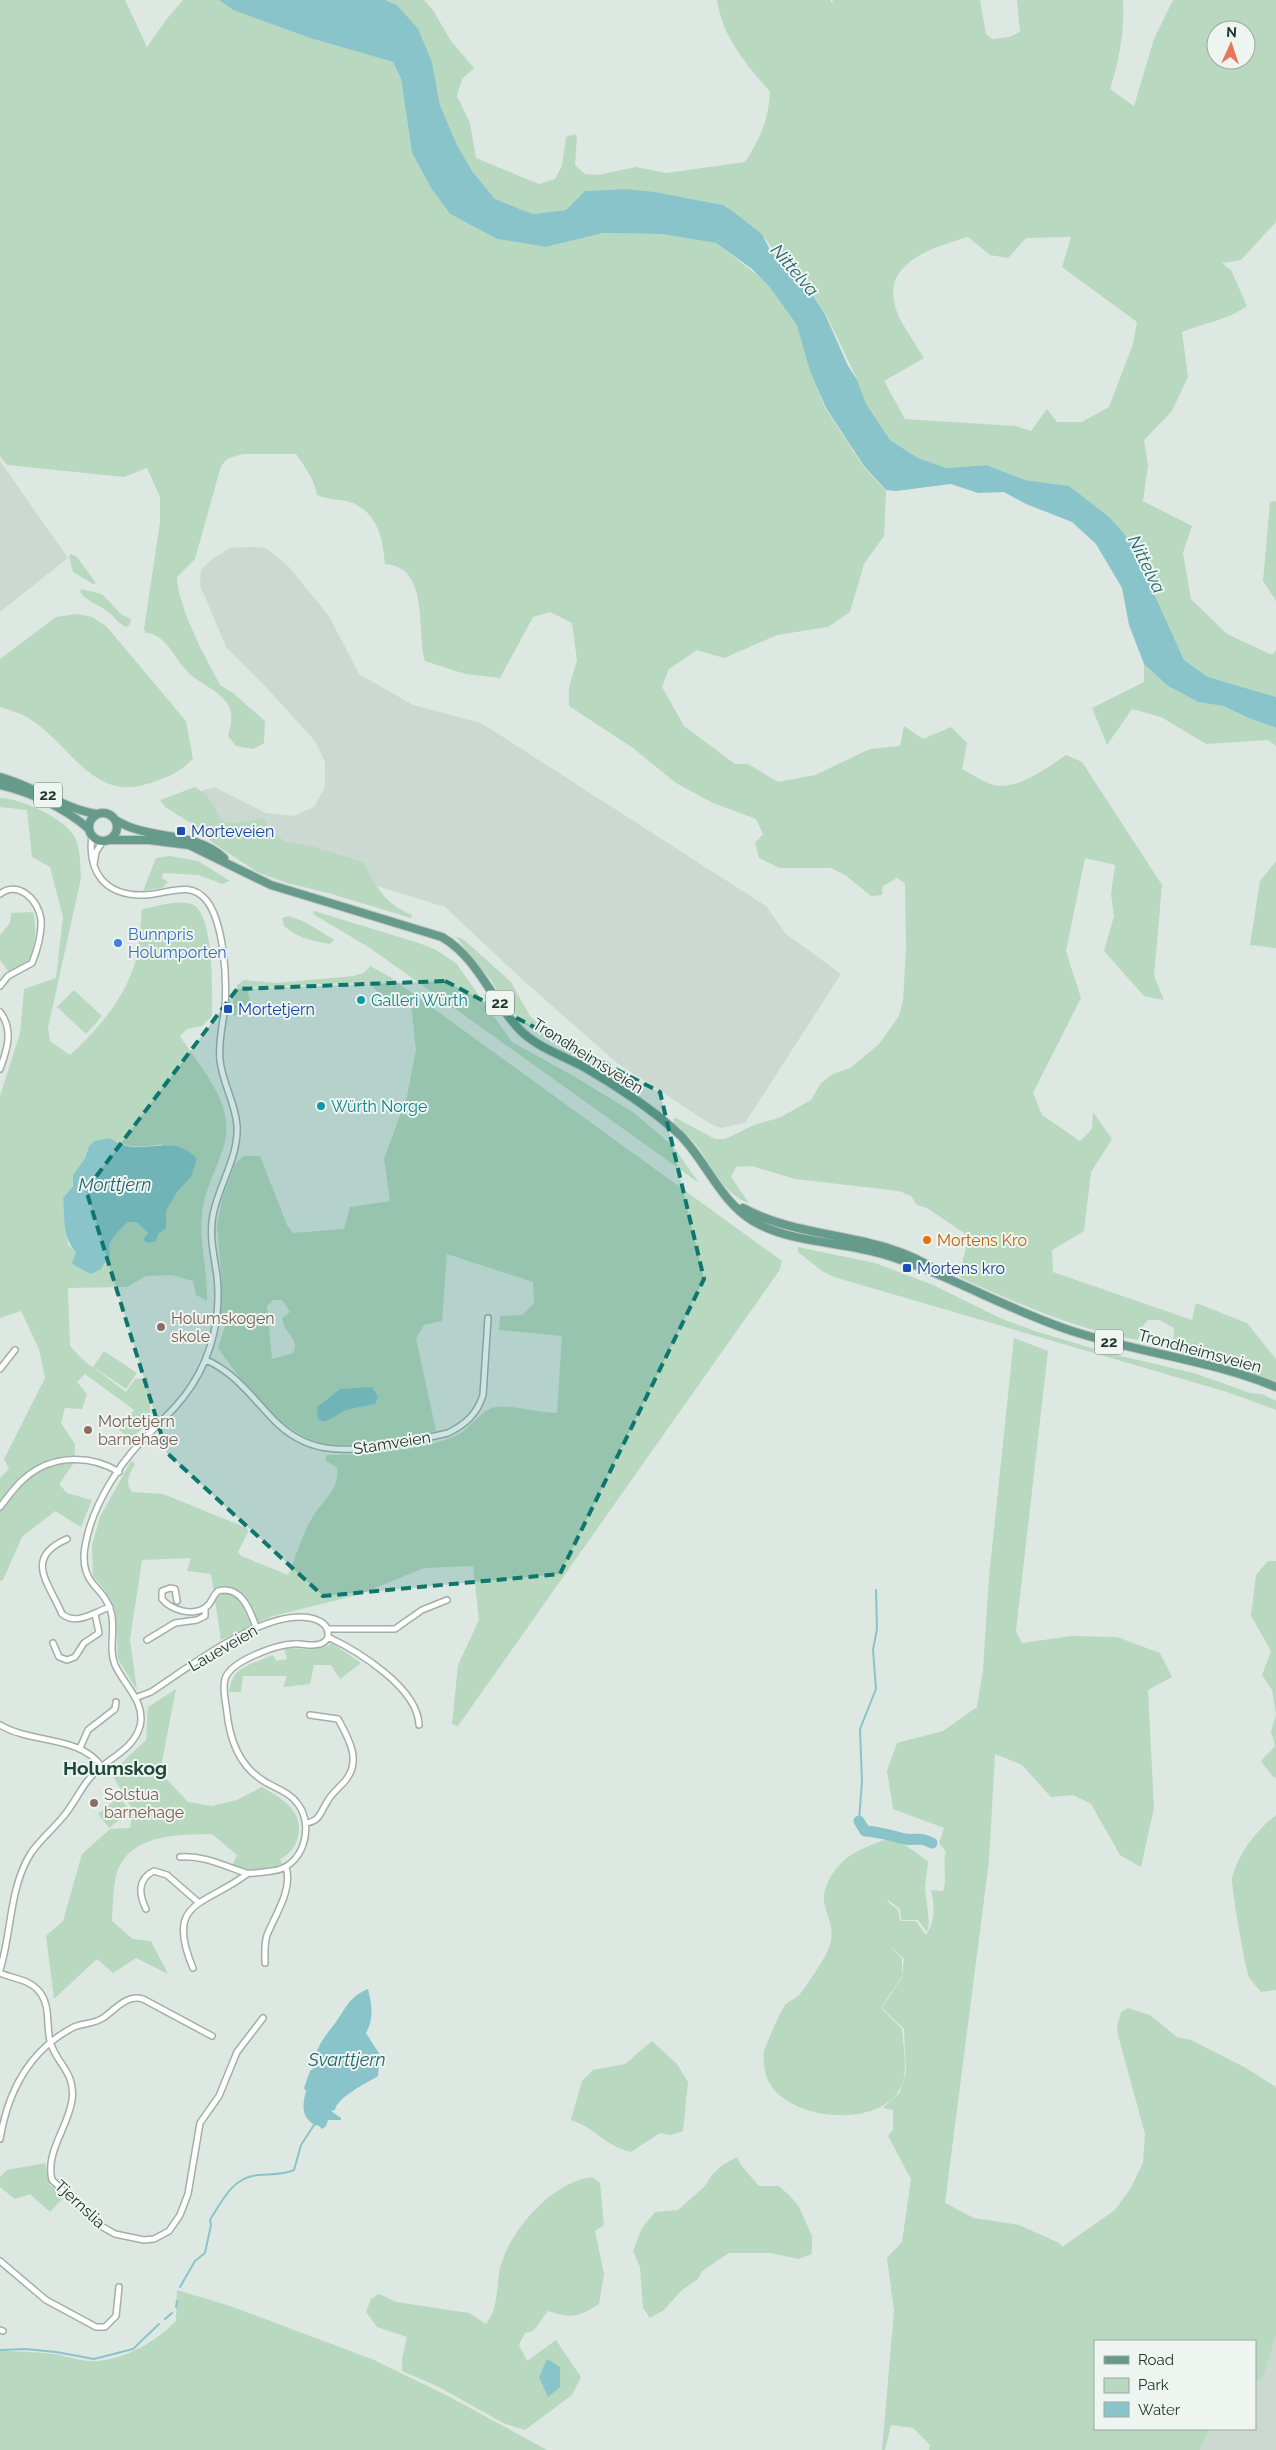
<svg xmlns="http://www.w3.org/2000/svg" width="1276" height="2450" font-family="Raleway,sans-serif">
<style>
.built{fill:#ccd8d2}
.green{fill:#b8d8bf;fill-rule:evenodd}
.water{fill:#89c4ca}
.lines{fill:none;stroke-linecap:round;stroke-linejoin:round}
.stream{stroke:#89c4ca;stroke-width:2}
.river{stroke:#89c4ca;stroke-width:11}
.street-casing{stroke:#a2afa9;stroke-width:8}
.primary-casing{stroke:#bcc3c1;stroke-width:10}
.street{stroke:#fff;stroke-width:5}
.primary{stroke:#669a8a;stroke-width:8}
.marked{fill:#0f766e;fill-opacity:0.2;stroke:#0f766e;stroke-width:4;stroke-dasharray:10 6;stroke-linejoin:round}
.transit-dot{fill:#1a4fb4;stroke:#eef5f1;stroke-width:2}
.shop-dot{fill:#3f7fe0;stroke:#eef5f1;stroke-width:2}
.culture-dot{fill:#0f9aa8;stroke:#eef5f1;stroke-width:2}
.food-dot{fill:#e8710a;stroke:#eef5f1;stroke-width:2}
.education-dot{fill:#8d6e63;stroke:#eef5f1;stroke-width:2}
.labels{text-anchor:middle;dominant-baseline:central;stroke-width:4;stroke-linejoin:round;paint-order:stroke}
.shield{fill:#eef5f1;stroke:#5e6f69;stroke-width:1}
.shield-label{font-size:15px;font-weight:bold;fill:#21362f}
.transit-label{font-size:16px;fill:#164399;stroke:#eef5f1;text-anchor:start}
.shop-label{font-size:16px;fill:#366cbe;stroke:#eef5f1;text-anchor:start}
.culture-label{font-size:16px;fill:#0d838f;stroke:#eef5f1;text-anchor:start}
.street-label{font-size:16px;fill:#21362f;stroke:#eef5f1}
.food-label{font-size:16px;fill:#c56008;stroke:#eef5f1;text-anchor:start}
.education-label{font-size:16px;fill:#785e54;stroke:#eef5f1;text-anchor:start}
.water-label{font-size:18px;font-style:italic;fill:#21646c;stroke:#eef5f1}
.quarter-label{font-size:19px;font-weight:bold;fill:#1f463a;stroke:#eef5f1}
</style>
<rect width="100%" height="100%" fill="#dee8e3"/>
<!-- built -->
<path class="built" d="M0,461L68,558L0,612Z
M253,547L266,548L288,566L329,616L359,674L413,705L481,723L766,906L786,934L841,974L745,1123L720,1128L709,1123L617,1063L525,982L445,907L300,862L187,819L185,796L214,787L266,813L293,816L314,807L325,787V762L315,741L265,686L226,647L200,585L201,570L211,560L230,548Z
M1276,2335V2450H1200L1209,2429H1255V2383L1264,2375Z"/>
<!-- green -->
<path class="green" d="M0,0H125L147,47L166,20L183,0H219L233,10L310,38L393,62L401,79L412,153L431,188L450,214L497,239L546,247L603,233L661,234L716,243L770,285L799,327L810,370L825,408L863,466L886,491L884,536L864,564L850,612L828,627L777,635L724,658L697,650L669,669L662,687L684,726L735,764H748L778,782L815,775L870,749L900,746L904,726L923,739L951,727L967,743L962,769C972,774 983,782 994,785C1016,791 1049,767 1066,755L1082,762L1162,885L1154,976L1164,1000L1144,996L1104,951L1114,916L1111,894L1115,865L1085,858L1066,951L1081,998L1033,1093L1042,1115L1080,1141L1092,1129L1093,1112L1112,1139L1091,1172L1084,1231L1052,1250L1053,1272L1192,1320L1196,1303L1247,1323L1276,1359V1381L1179,1355L1173,1348L1174,1328L1159,1320H1148L1142,1327L1138,1340C1076,1330 1020,1304 963,1279L959,1276L968,1239L964,1233L927,1208L917,1205L911,1196L899,1191L795,1179L752,1166L736,1167L731,1177L749,1203C723,1195 710,1162 694,1142C687,1134 676,1129 673,1119L676,1118L715,1139H725L754,1125L781,1117L811,1100L821,1083L833,1074L850,1068L879,1044L899,1016L903,1001L906,949L905,883L897,878L883,886L882,895L871,896L845,875L831,868H780L759,858L755,843L763,834L756,819L713,803L676,783L633,748L569,706V687L577,660L572,623L550,612L533,617L500,678L465,674L425,661C416,629 430,567 385,564C383,541 379,516 355,504C344,498 329,501 317,495C314,479 306,468 296,454H243L227,459L221,466L195,559L177,577L179,593L186,615L199,645L220,685L233,693L265,721L264,743L253,749L236,746L228,736C230,727 233,718 230,709C224,691 199,685 187,671C175,659 165,633 146,633L144,629L160,522V497L147,468L124,477L7,465L0,456Z
M385,0H424L433,10L451,41L474,68L462,79L457,96L470,123L476,158L539,184L555,179L562,166L566,137L575,134L577,138L575,165L585,174L598,175L636,167L666,173L745,162C760,140 769,118 770,92C747,65 722,37 717,0H830L832,3L833,0H980L986,34L992,39L1009,37L1020,32L1017,0H1123C1125,30 1119,61 1110,89L1134,106L1154,39L1173,0H1276V222L1241,260L1222,263L1231,270L1247,306C1228,320 1204,323 1182,332L1188,377L1172,411L1144,440L1148,465L1143,501L1192,526L1183,553L1191,599L1227,634L1272,655L1276,650V697L1208,677L1184,660L1152,592L1069,486L1025,480L987,465L947,468L918,458L890,440L865,404L855,375L827,316L811,292L788,271L762,234L723,205L687,198L624,189L585,191L566,210L533,214L495,199L472,171L457,145L440,105L432,62L397,5ZM1216,30H1246V60H1216ZM968,237L990,255L1008,258L1026,238L1071,237L1062,267L1137,322L1133,344L1109,407L1082,422H1057L1047,409L1031,431L1015,426L905,419L884,381L924,358C916,345 907,332 900,319C874,265 928,249 968,237Z
M1276,501V601L1263,581L1270,502Z
M71,554L77,557L96,583L93,584L73,572L69,556Z
M81,589L102,594L121,614L131,619L130,624L127,627C119,625 114,616 107,611C98,604 87,602 80,592Z
M77,614L92,617L107,627L186,721L193,759C178,773 169,777 150,783C91,804 69,740 25,716C18,712 8,710 0,707V659L56,617Z
M1144,664L1168,686L1198,702L1223,706L1251,719L1276,728V746L1268,740L1206,744L1161,717L1132,709L1107,745L1092,708L1144,682Z
M195,787C232,809 200,834 263,818L271,831L286,842L311,846L363,862C377,888 384,903 412,915L411,918L328,893L287,883L257,872L213,843L194,825L165,807L160,800Z
M0,798C20,798 64,818 74,836C81,848 80,866 81,878L48,1028L50,1041L70,1055C97,1031 124,999 135,963C140,947 140,926 142,909C155,907 178,899 192,904C215,914 212,994 212,1016L202,1026L187,1029L180,1036C200,1068 236,1103 224,1145C218,1168 204,1189 202,1214C199,1243 208,1272 207,1301L196,1295L193,1281L172,1275L146,1276L127,1287L68,1288L70,1346L83,1360L126,1392L135,1379L148,1378L151,1420L131,1439L119,1430L134,1410L85,1374L77,1382L87,1394L82,1409L65,1408L61,1423L75,1444L74,1463L59,1484L67,1493L92,1500L81,1527L55,1511L22,1537L3,1580L0,1581V1478L9,1469L4,1459L45,1378L39,1349L21,1311L0,1318V1096L20,1033L24,989L56,978L63,917L50,867L32,857L27,810L0,807ZM110,1138C130,1149 140,1147 162,1144L191,1177L177,1192L166,1211V1228L144,1240L148,1233L137,1222H128L114,1235L108,1248L76,1252L68,1244L63,1198L73,1186V1175L85,1158L89,1146Z
M169,856L198,861L230,881L222,884L198,875L163,873L162,878L168,882L162,888L143,891L156,858Z
M1276,861V948L1250,945L1260,881Z
M314,911L419,943L436,950L456,963L512,1042L577,1078L634,1113L673,1146L699,1183L370,948L313,914Z
M33,912C37,928 37,955 23,966C19,968 12,970 8,971L0,960V935L10,923L11,913Z
M289,916L307,923L334,940L330,944C312,941 298,938 284,926L282,918Z
M455,936L463,939L511,982L530,1016L544,1029L627,1081L644,1101L614,1079L523,1023L509,1009L491,980Z
M370,966L390,977L782,1261L779,1271L458,1726L452,1724L458,1665L479,1620L473,1566L424,1568L358,1595L273,1616L221,1640L211,1574L187,1571L191,1558L142,1560L130,1640L137,1690L118,1659L115,1610L104,1589L93,1576L92,1545L100,1517L131,1461L135,1464C130,1473 124,1482 132,1492L163,1494L247,1528L248,1532L238,1552L241,1556L288,1575C296,1557 302,1535 312,1518C321,1502 341,1488 337,1468L325,1460L327,1455C364,1455 419,1451 453,1437C470,1431 479,1410 496,1407C515,1405 538,1413 557,1413L562,1336L499,1330L500,1316L522,1315L534,1303L533,1282L447,1254L442,1321L424,1325L416,1338L436,1431C403,1437 368,1446 334,1445C286,1442 243,1384 218,1348L225,1326L220,1319L222,1285L217,1225L222,1200L235,1164L243,1156H260L287,1225L293,1233L344,1229L350,1207L390,1201L384,1159L407,1096L416,1050L411,1003L396,998H382L371,984C332,981 291,987 252,987L248,992L250,1002L246,1008L242,1009L234,1016L231,1011L237,985L244,980L277,983L353,976L364,973ZM273,1300H282L290,1312L282,1318C284,1334 301,1340 293,1353L272,1359L267,1306ZM340,1389L375,1404L346,1410L317,1407Z
M74,990L102,1016L86,1034L57,1007Z
M798,1247L875,1263L933,1285L1000,1318L1035,1331L1108,1353L1194,1373L1250,1393L1262,1394L1276,1401V1410L1227,1392L834,1277L822,1271L798,1252Z
M1014,1338L1048,1351L1016,1631L1022,1643L1072,1636L1117,1637L1160,1653L1172,1677L1148,1690L1154,1808L1141,1867L1120,1855L1091,1804L1073,1795L1051,1797L1022,1765L995,1754L989,1861L945,2203L974,2218L1019,2225L1059,2243L1062,2247L1115,2210L1130,2189L1143,2163L1145,2134L1118,2035L1117,2026L1121,2012L1128,2008L1150,2015L1177,2037L1191,2040L1246,2068L1276,2087V2335L1264,2375L1255,2383V2341H1095V2429H1209L1200,2450H929L930,2445L913,2428L891,2425L885,2450H882L894,2311L887,2258L902,2242L911,2179L888,2136L893,2130V2110L883,2108L900,2092L906,2072L904,2029L882,2008L902,1977L904,1959L888,1944L902,1959V1976L881,2008L902,2029C903,2049 910,2075 898,2092C872,2131 774,2119 765,2071C764,2066 763,2057 764,2052C765,2046 782,2008 786,2004C789,2001 795,1999 798,1996C802,1993 825,1958 827,1952C840,1927 821,1910 824,1894C831,1868 846,1855 871,1845C875,1844 881,1840 885,1840C902,1840 916,1852 928,1862L925,1887L929,1922L927,1932L918,1920H901L900,1909L888,1900L887,1901L898,1910L900,1921H916L926,1935C935,1922 935,1906 931,1890L943,1891C948,1878 942,1864 946,1852L939,1843L944,1828L893,1809L887,1771L897,1743L943,1731L977,1707L983,1670L989,1577Z
M104,1351L137,1373L126,1389L93,1367Z
M1268,1561H1276V1777L1274,1778L1261,1761L1275,1746L1271,1731L1276,1715L1272,1690L1262,1675L1271,1651L1251,1616L1256,1575Z
M332,1643L361,1663L340,1679L331,1665H314L310,1684L283,1687L287,1676H243L241,1692H229C232,1666 251,1665 273,1655L276,1661L287,1659L284,1648C302,1647 316,1654 332,1643Z
M176,1689L160,1772L188,1802L212,1806L237,1800L262,1787C274,1794 286,1800 294,1812C305,1828 297,1852 280,1859L284,1868L251,1871L232,1866L237,1855L212,1834C180,1835 136,1833 119,1867C113,1880 113,1906 112,1921L133,1939L151,1941L168,1974L136,1958L113,1973L97,1959L54,1999L46,1936L63,1921L82,1854L110,1829L130,1828L133,1810L111,1773L146,1740L148,1707Z
M119,1797L130,1811L109,1828L98,1814Z
M1276,1815V1990L1261,1992C1257,1987 1252,1982 1249,1977C1245,1968 1231,1885 1232,1878C1239,1852 1256,1831 1276,1815Z
M652,2041L677,2064L688,2082L683,2131L671,2135L660,2133L631,2152C605,2146 594,2127 571,2120L582,2081L593,2070L625,2064Z
M737,2157L741,2165L759,2186H779L791,2197L799,2207L812,2236V2254L798,2259L771,2253H729L702,2271L698,2279L682,2290L664,2310L650,2318L643,2308L640,2267L633,2251L642,2228L655,2212L678,2210L705,2186L711,2176L721,2166Z
M45,2163L49,2184L64,2197L50,2212L30,2194L15,2199L0,2187V2177L7,2170Z
M592,2177L600,2183L604,2225L595,2231L604,2274L599,2304C579,2317 571,2319 548,2311L533,2331L525,2333L519,2345L527,2361L556,2340L581,2377L572,2395L525,2430L503,2423L439,2387L402,2371V2359L407,2337L377,2327L366,2312L371,2299L379,2294L396,2302L469,2313L486,2324C499,2307 496,2288 500,2268C509,2231 553,2181 592,2177Z
M177,2290L230,2306L374,2360L446,2395L547,2450H0V2350C18,2352 36,2352 54,2354C68,2356 84,2363 99,2361C129,2357 155,2342 176,2321Z"/>
<!-- water -->
<path class="water" d="M219,0H385L397,5L418,29L432,62L440,105L457,145L472,171L495,199L533,214L566,210L585,191L624,189L655,192L723,205L731,210L762,234L770,250L789,272L810,291L825,314L847,364L857,380L866,404L890,440L918,458L947,468L987,465L1025,480L1069,486L1109,517L1129,539L1184,660L1208,677L1276,697V728L1251,719L1223,706L1198,702L1168,686L1144,664L1129,625L1122,588L1096,544L1072,522L1026,504L1004,492L978,493L951,484L896,491L886,490L864,466L826,408L810,371L797,325L769,286L752,269L716,243L661,234L603,233L546,247L497,239L450,214L431,188L412,153L401,79L393,62L310,38L233,10Z
M110,1138C117,1142 123,1146 132,1147C156,1149 178,1137 197,1159L191,1177L177,1192L166,1211V1228L158,1234L156,1241L148,1243L143,1240L148,1233L137,1222H128C119,1231 106,1240 110,1254L101,1269L91,1274L72,1264L76,1252C62,1237 65,1217 63,1198L73,1186V1175L85,1158L89,1146L95,1141Z
M372,1387L378,1397L375,1404L346,1410L325,1422L318,1419L317,1407L340,1389Z
M368,1989C372,2006 374,2018 366,2033L380,2055L378,2076C367,2083 337,2097 335,2110L331,2111L341,2118V2120H328L326,2126L322,2129L318,2125L316,2126C301,2117 302,2107 306,2091L304,2088L310,2071L314,2068C314,2046 327,2035 338,2019C347,2005 352,1995 368,1989Z
M547,2359L560,2367V2387L548,2397L539,2377Z"/>
<g class="lines">
<!-- stream -->
<path class="stream" d="M859,1821L862,1781L860,1729L876,1689L873,1650L877,1629L876,1590
M180,2287L195,2261L205,2253L211,2225L210,2220C223,2199 233,2177 259,2175C271,2174 283,2175 294,2170L301,2145L314,2125
M176,2307L177,2301
M165,2319L172,2313
M0,2350L25,2349L56,2352L94,2359L133,2349L159,2324"/>
<!-- river -->
<path class="river" d="M859,1821L865,1831C882,1832 890,1836 905,1839C917,1841 918,1836 932,1843"/>
<!-- street casing -->
<g class="street-casing">
<path id="street" d="M94,864L96,852L103,841
M0,894C18,880 39,900 41,920C42,933 37,951 32,963L8,976L0,986
M0,1012C14,1030 7,1050 0,1069
M206,1360C234,1372 251,1396 271,1417C306,1455 342,1452 388,1445C408,1441 428,1438 448,1433C466,1424 477,1414 483,1395L488,1318
M0,1369L15,1350
M0,1507C8,1497 15,1486 25,1478C51,1455 90,1454 119,1472
M67,1539C23,1558 49,1583 62,1614C77,1626 94,1612 110,1607
M177,1601L175,1589L170,1588L162,1591V1599C171,1610 193,1617 206,1607C212,1603 212,1596 218,1591C241,1585 250,1610 256,1627
M328,1629H395L422,1610L447,1600
M328,1637C358,1651 418,1688 419,1725
M147,1640L175,1623L197,1620L205,1616V1608
M53,1643L59,1657L67,1660L75,1657L84,1643L99,1633L95,1614
M135,1698L151,1692C188,1668 272,1602 317,1620C325,1623 329,1628 328,1637C326,1641 324,1643 320,1644C311,1647 302,1643 293,1644C276,1645 230,1661 225,1679C222,1689 226,1703 227,1713C230,1742 240,1768 267,1783C278,1789 290,1793 298,1804C315,1827 303,1868 272,1871C265,1872 251,1874 246,1873C224,1866 204,1855 180,1857
M0,1725C32,1744 80,1735 102,1767
M80,1748L88,1730L115,1709L116,1702
M306,1823C320,1821 320,1813 327,1802C331,1794 339,1788 345,1781C362,1761 349,1739 338,1719L310,1715
M146,1909C139,1895 137,1879 154,1871L167,1875L198,1902
M265,1963C265,1954 264,1944 267,1935C275,1915 293,1890 286,1867
M193,1968C164,1900 205,1906 247,1874
M0,1970C12,1931 9,1888 31,1853C40,1840 52,1830 62,1818C73,1806 79,1791 89,1779C104,1759 133,1752 140,1726C146,1702 124,1685 115,1665C108,1648 116,1630 111,1612C108,1600 101,1593 93,1584C79,1567 84,1546 90,1526C99,1498 118,1467 138,1445C156,1425 177,1409 192,1385C213,1353 221,1314 217,1276C214,1255 209,1236 213,1215C219,1184 239,1157 237,1125C235,1102 222,1082 220,1060C218,1041 223,1024 225,1006C227,978 224,924 207,901C190,879 166,895 144,895C105,896 87,872 92,835
M0,1973C13,1979 28,1979 38,1990C51,2004 46,2024 50,2041C56,2064 76,2072 72,2100C68,2128 45,2152 52,2180L101,2226L115,2234L144,2240L154,2239L169,2231L180,2215L188,2194L200,2123L219,2096L237,2052L263,2018
M0,2139C8,2091 29,2050 74,2027C83,2023 94,2024 103,2018C115,2010 126,1994 143,1999L212,2036
M0,2261L46,2300L96,2327H105L116,2316L119,2287
M0,2330L3,2331"/>
</g>
<!-- primary casing -->
<g class="primary-casing">
<path id="primary" d="M0,777C34,786 62,808 96,814
M0,785C31,792 65,808 89,829
M89 827a14 14 0 1 1 28 0a14 14 0 1 1-28 0Z
M117,821C151,841 193,830 224,858
M110,840H149L189,845L271,885L442,937C479,959 491,1000 520,1030C538,1048 562,1055 584,1067C614,1084 655,1111 680,1135C706,1161 720,1201 753,1221C792,1244 843,1241 886,1255C950,1275 1008,1310 1072,1331C1139,1353 1211,1360 1276,1387
M743,1208C806,1242 877,1230 939,1272"/>
</g>
<!-- street -->
<use href="#street" class="street"/>
<!-- primary -->
<use href="#primary" class="primary"/>
</g>
<!-- marked area -->
<path class="marked" d="M445,981L660,1092L704,1279L560,1574L323,1596L167,1453L86,1190L237,989Z"/>
<!-- markers -->
<g class="transit-dot">
<rect x="176" y="826" width="10" height="10" rx="2.5"/>
<rect x="223" y="1004" width="10" height="10" rx="2.5"/>
<rect x="902" y="1263" width="10" height="10" rx="2.5"/>
</g>
<circle class="shop-dot" cx="118" cy="943" r="5"/>
<g class="culture-dot">
<circle cx="361" cy="1000" r="5"/>
<circle cx="321" cy="1106" r="5"/>
</g>
<circle class="food-dot" cx="927" cy="1240" r="5"/>
<g class="education-dot">
<circle cx="161" cy="1327" r="5"/>
<circle cx="88" cy="1430" r="5"/>
<circle cx="94" cy="1803" r="5"/>
</g>
<g class="labels">
<!-- shield labels -->
<g class="shield">
<rect x="34" y="782.5" width="28" height="25" rx="4"/>
<rect x="486" y="990.5" width="28" height="25" rx="4"/>
<rect x="1095" y="1329.5" width="28" height="25" rx="4"/>
</g>
<g class="shield-label">
<text x="48" y="795">22</text>
<text x="500" y="1003">22</text>
<text x="1109" y="1342">22</text>
</g>
<!-- transit labels -->
<g class="transit-label">
<text x="191" y="831">Morteveien</text>
<text x="238" y="1009">Mortetjern</text>
<text x="917" y="1268">Mortens kro</text>
</g>
<!-- shop labels -->
<g class="shop-label">
<text x="128" y="934">Bunnpris<tspan x="128" dy="18">Holumporten</tspan></text>
</g>
<!-- culture labels -->
<g class="culture-label">
<text x="371" y="1000">Galleri Würth</text>
<text x="331" y="1106">Würth Norge</text>
</g>
<!-- street labels -->
<g class="street-label">
<text transform="translate(588 1056) rotate(32)">Trondheimsveien</text>
<text transform="translate(1200 1351) rotate(15)">Trondheimsveien</text>
<text transform="translate(392 1443) rotate(-9)">Stamveien</text>
<text transform="translate(223 1648) rotate(-30)">Laueveien</text>
<text transform="translate(80 2204) rotate(43)">Tjernslia</text>
</g>
<!-- food labels -->
<g class="food-label">
<text x="937" y="1240">Mortens Kro</text>
</g>
<!-- education labels -->
<g class="education-label">
<text x="171" y="1318">Holumskogen<tspan x="171" dy="18">skole</tspan></text>
<text x="98" y="1421">Mortetjern<tspan x="98" dy="18">barnehage</tspan></text>
<text x="104" y="1794">Solstua<tspan x="104" dy="18">barnehage</tspan></text>
</g>
<!-- water labels -->
<g class="water-label">
<text transform="translate(795 270) rotate(49)">Nittelva</text>
<text transform="translate(1147 564) rotate(64)">Nittelva</text>
<text x="115" y="1184">Morttjern</text>
<text x="347" y="2059">Svarttjern</text>
</g>
<!-- quarter labels -->
<g class="quarter-label">
<text x="115" y="1768">Holumskog</text>
</g>
</g>
<!-- legend -->
<rect x="1094" y="2340" width="162" height="90" fill="#eef5f1" stroke="#9ca9a3"/>
<rect x="1104" y="2356" width="25" height="8" fill="#669a8a" stroke="#9ca9a3"/>
<text x="1138" y="2365" font-size="15" fill="#21362f">Road</text>
<rect x="1104" y="2378" width="25" height="15" fill="#b8d8bf" stroke="#9ca9a3"/>
<text x="1138" y="2390" font-size="15" fill="#21362f">Park</text>
<rect x="1104" y="2402" width="25" height="15" fill="#89c4ca" stroke="#9ca9a3"/>
<text x="1138" y="2415" font-size="15" fill="#21362f">Water</text>
<!-- north arrow -->
<g transform="translate(1231 45) rotate(3)"><circle r="24" fill="#eef5f1" stroke="#9ca9a3"/>
<path d="M0-4L9 19L0 12L-9 19Z" fill="#e6775e"/>
<text y="-8" font-size="14" font-weight="bold" text-anchor="middle" fill="#21362f">N</text>
</g>
</svg>
